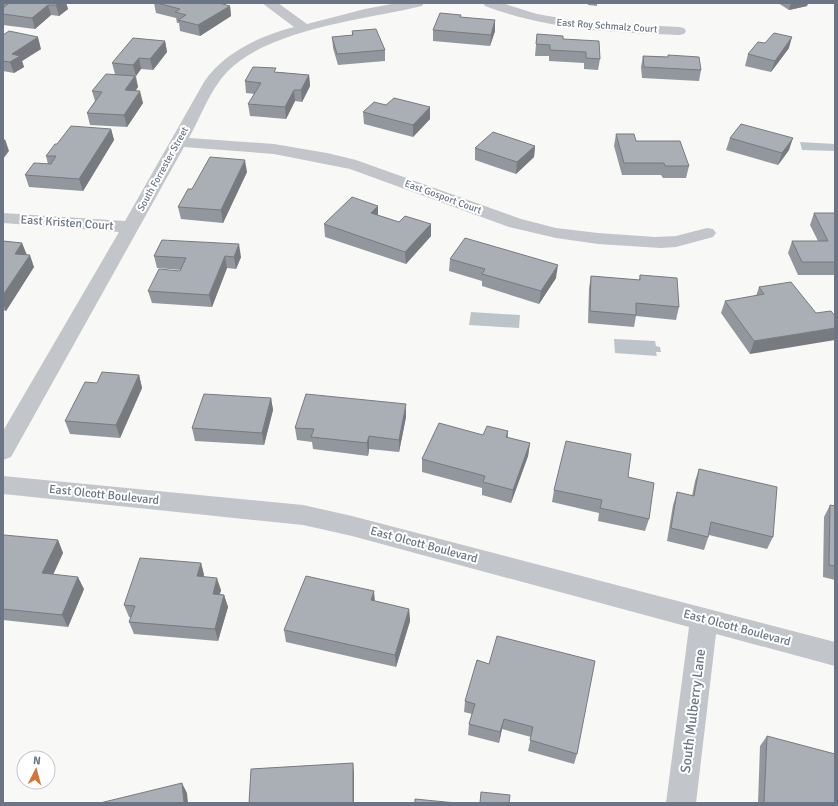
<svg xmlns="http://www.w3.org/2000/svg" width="838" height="806" font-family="Signika,sans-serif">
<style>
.water{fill:#bcc4ca}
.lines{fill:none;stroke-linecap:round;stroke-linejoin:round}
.minor{fill:#c2c5c9;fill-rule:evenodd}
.wall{fill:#92969d}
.shaded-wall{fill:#777a7f}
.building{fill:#aaafb6;stroke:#777a7f}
.labels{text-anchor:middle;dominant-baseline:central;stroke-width:4;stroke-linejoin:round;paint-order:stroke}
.far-street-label{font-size:10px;fill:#6a7585;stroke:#fff}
.street-label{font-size:12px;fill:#6a7585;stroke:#fff}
.near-street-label{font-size:14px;fill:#6a7585;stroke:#fff}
</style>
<rect width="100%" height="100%" fill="#f8f8f6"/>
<!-- water -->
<path class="water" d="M800,142L835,144V151L802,150Z
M471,312L520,315L519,328L469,325Z
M614,339L655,341L656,346L660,347L661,352H656L657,356L615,353Z"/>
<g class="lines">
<!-- minor -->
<path class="minor" d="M262,3H278L307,24L365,9L397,3H424L422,6C364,20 270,28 227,72C210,90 201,116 189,138L274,144L327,153L356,160L521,219L556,228L598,233L655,237L676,236L707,228L713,229L716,233L713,237L676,247L661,248L598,244L556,238L509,227L350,169L274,154L184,147L11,457L3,460V431L119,232L3,223V213L125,221L204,82C224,52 260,36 294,27Z
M483,3H502L537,14L583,22L679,27L684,28L686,31L684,34L679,35C611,32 549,30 485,6Z
M3,476L303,505L352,516L835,642V666L716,634L696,803H666L689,627L352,536L303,525L3,494Z"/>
</g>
<!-- wall -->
<path class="wall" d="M3,3H66L68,9L59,16L51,15L35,29L3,25Z
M154,3H219L230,6L231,16L200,36L180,31L179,23H177L176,18L156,13Z
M587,3H597V6L588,5Z
M778,3H808L807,6L789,10Z
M495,20V31L490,46L433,41V30Z
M352,31L385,50V61L338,65L333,48L332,37L352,35Z
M537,34L563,39L600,59L598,70L584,69V63L549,61V56H535Z
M3,35L41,49L22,61L24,67L14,73L3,71Z
M165,41L167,52L153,70L141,69L136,76L138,87L135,91L143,103L127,127L90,125L87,113L95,101L92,91L115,74L112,63Z
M765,43L789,48L771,72L745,66L748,54Z
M668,55L701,70L699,81L642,78L641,67L643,56L668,57Z
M277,72L309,75L310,86L302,102L295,101L286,119L250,116L248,104L255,94L246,93L245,81Z
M386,105L430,119L413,137L364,124L363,112Z
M111,129L114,140L83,191L29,187L25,175L48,164L46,156Z
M616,134L636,141L689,166L686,178H663L661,175H622L614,146Z
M730,138L789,150L778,165L726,150Z
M535,146L534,157L516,174L475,160V148Z
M247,172L223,223L181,219L178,207L192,189Z
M378,206V215L399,222L431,224V236L406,264L325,237L324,224Z
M814,213H835V275H798L788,253L792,241H818L810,225Z
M162,240L241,257L236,269L227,268L212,307L152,303L148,291L180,271L181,270L157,268L154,256Z
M3,241L22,243L26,255L34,267L6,311L3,310Z
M450,259L556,278L539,304L482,286V281L449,271Z
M640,275L679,307L676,320L636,316L634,327L588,323L589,288L591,276L639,280Z
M759,287L816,313L750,354L721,313L725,301L756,296Z
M139,375L142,388L120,438L70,434L65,421L97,383Z
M271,398L273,410L264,445L195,441L192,428Z
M406,417L399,452L369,449L368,456L313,449L312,442L297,440L295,428Z
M508,431V438L530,443L528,456L511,503L482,495V488L422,472V459L483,435Z
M699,469L773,537L767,549L709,535L704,550L667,541L673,505L677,492L692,496L695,481Z
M628,477L649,519L645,531L598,521L599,513L552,502L554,490Z
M830,505L835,506V580L823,577L824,517Z
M3,537L58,540L63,553L53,575L84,589L68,627L3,620Z
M201,563L204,575V577L221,590L220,594L224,595L228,607L218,641L134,634L129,622L131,617H129L124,605Z
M409,609L410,621L396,667L286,642L284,630Z
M489,664L577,754L574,764L528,751L531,737L502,729L499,743L468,735L469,724L472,714L464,712L465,701Z
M767,736L835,803H758L760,746Z"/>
<!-- shaded-wall -->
<path class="shaded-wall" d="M59,3H66L68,9L59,16L56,5Z
M791,3H808L807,6L789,10Z
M48,5L51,15L35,29L32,18Z
M230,6L231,16L200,36L198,25Z
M495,20V31L490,46L491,35Z
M38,37L41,49L22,61L24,67L14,73L10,62L12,54Z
M792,37L789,48L771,72L775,61Z
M165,41L167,52L153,70L150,59Z
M139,58L141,69L136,76L133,65Z
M309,75L310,86L302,102L301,90Z
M135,76L138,87L128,102L125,90Z
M294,90L295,101L286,119L285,107Z
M140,91L143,103L127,127L124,115Z
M430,107V119L413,137V125Z
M111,129L114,140L83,191L79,179Z
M793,138L789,150L778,165L782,153Z
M5,139L9,151L3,159V141Z
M535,146L534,157L516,174L517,162Z
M245,160L247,172L223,223L221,210Z
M378,206V218L371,213Z
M431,224V236L406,264L405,252Z
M22,243L27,255L15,254Z
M239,244L241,257L236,269L234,257Z
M30,255L34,267L6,311L3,303V295Z
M225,256L227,268L212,307L209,295Z
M558,265L556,278L539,304L541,291Z
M835,328V340L750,354L754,341Z
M139,375L142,388L120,438L116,425Z
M271,398L273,410L264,445L262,433Z
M406,404V417L399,452V440Z
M369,436V449L368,456L367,443Z
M530,443L528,456L511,503L513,490Z
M58,540L63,553L48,585L42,573Z
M201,563L204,575L200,588L197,576Z
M78,577L84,589L68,627L62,615Z
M217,578L221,590L216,606L213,594Z
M374,591L375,602L371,600Z
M224,595L228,607L218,641L215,629Z
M409,609L410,621L396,667L395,655Z
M504,719L502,729L499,743L500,732Z
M353,763L354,773V803H353Z
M182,783L187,793L188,803H184Z"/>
<!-- building -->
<path class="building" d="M9,3H59L56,5H48L32,18L3,14V8Z
M157,3H219L230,6L198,25L178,20L186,15L175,12L180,9Z
M440,13L461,15L460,17L495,20L491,35L433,30Z
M376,29L385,50L337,54L332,37L353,35L352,31Z
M9,31L38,37L12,54L20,56L10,62L3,61V35Z
M774,33L792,37L775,61L748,54L758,42L765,43Z
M537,34L563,36V39L599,41L600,59L586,58V52L550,50V45L536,44Z
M133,38L165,41L150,59L139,58L133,65L112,63Z
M668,55L699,57L701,70L644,67L643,56L668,57Z
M253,67L276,68L274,72L309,75L301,90H294L285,107L248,104L261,83L245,81Z
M106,74L135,76L125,90L140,91L124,115L87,113L102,92L92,91Z
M394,98L430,107L413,125L363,112L374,102L386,105Z
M741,124L793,138L782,153L730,138Z
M71,126L111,129L79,179L25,175L34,163L51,164L56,156H46L55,144H57Z
M493,132L535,146L517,162L475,148Z
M616,134H634L636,141H680L689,166H665L664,163H624Z
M210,157L245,160L221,210L178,207L188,189H192Z
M352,197L378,206L371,213L399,222L405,216L431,224L405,252L324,224Z
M814,213H835V262H802L792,241H828Z
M465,238L558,265L541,291L482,274L485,269L450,259Z
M162,240L239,244L234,257L225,256L209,295L148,291L159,269L180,271L186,258L154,256Z
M3,241L22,243L15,254L30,255L3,295Z
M640,275L677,278L679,307L636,303V315L590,311L591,276L640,280Z
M791,282L816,313L831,311L835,316V328L754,341L725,301L764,294L759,287Z
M102,372L139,375L116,425L65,421L85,382L97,383Z
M204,394L271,398L262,433L192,428Z
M306,394L406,404L399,440L369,436L367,443L311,437L314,429L295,428Z
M439,423L483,435L487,426L508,431L506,437L530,443L513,490L483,482L485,476L422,459Z
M566,441L631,454L628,477L654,483L649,519L600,508L602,500L554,490Z
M699,469L777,487L773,537L711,522L708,537L671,528L677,492L694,496Z
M830,505L835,506V566L829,565Z
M4,535L58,540L42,573L78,577L62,615L3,609V537Z
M140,558L201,563L197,576L217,578L213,594L224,595L215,629L129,622L135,606L124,605Z
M306,576L374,591L371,600L409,609L395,655L284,630Z
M497,636L595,661L577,754L530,740L533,727L504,719L500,732L469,724L475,704L465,701L477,660L489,664Z
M767,736L835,754V803H764Z
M353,763V803H249L251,769Z
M182,783L184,803H100Z
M481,792L510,795L509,803H480Z
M415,799L456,803H415Z"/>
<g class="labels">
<!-- far-street labels -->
<g class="far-street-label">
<text transform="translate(607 26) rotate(4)">East Roy Schmalz Court</text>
<text transform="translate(163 169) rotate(-61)">South Forrester Street</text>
<text transform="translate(443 197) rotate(20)">East Gosport Court</text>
</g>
<!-- street labels -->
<g class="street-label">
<text transform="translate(67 223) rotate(4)">East Kristen Court</text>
<text transform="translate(104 495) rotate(6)">East Olcott Boulevard</text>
<text transform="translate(424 545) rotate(15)">East Olcott Boulevard</text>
<text transform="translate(737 628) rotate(15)">East Olcott Boulevard</text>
</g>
<!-- near-street labels -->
<g class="near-street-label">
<text transform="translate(693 711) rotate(-83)">South Mulberry Lane</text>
</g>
</g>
<!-- border -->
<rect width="838" height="806" fill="none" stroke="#6a7585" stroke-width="8"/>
<!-- north arrow -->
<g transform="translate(36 770) rotate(6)"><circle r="19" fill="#ffffff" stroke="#c3c8ce"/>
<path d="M0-3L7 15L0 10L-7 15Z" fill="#d67339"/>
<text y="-6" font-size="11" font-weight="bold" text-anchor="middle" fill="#6a7585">N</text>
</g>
</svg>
